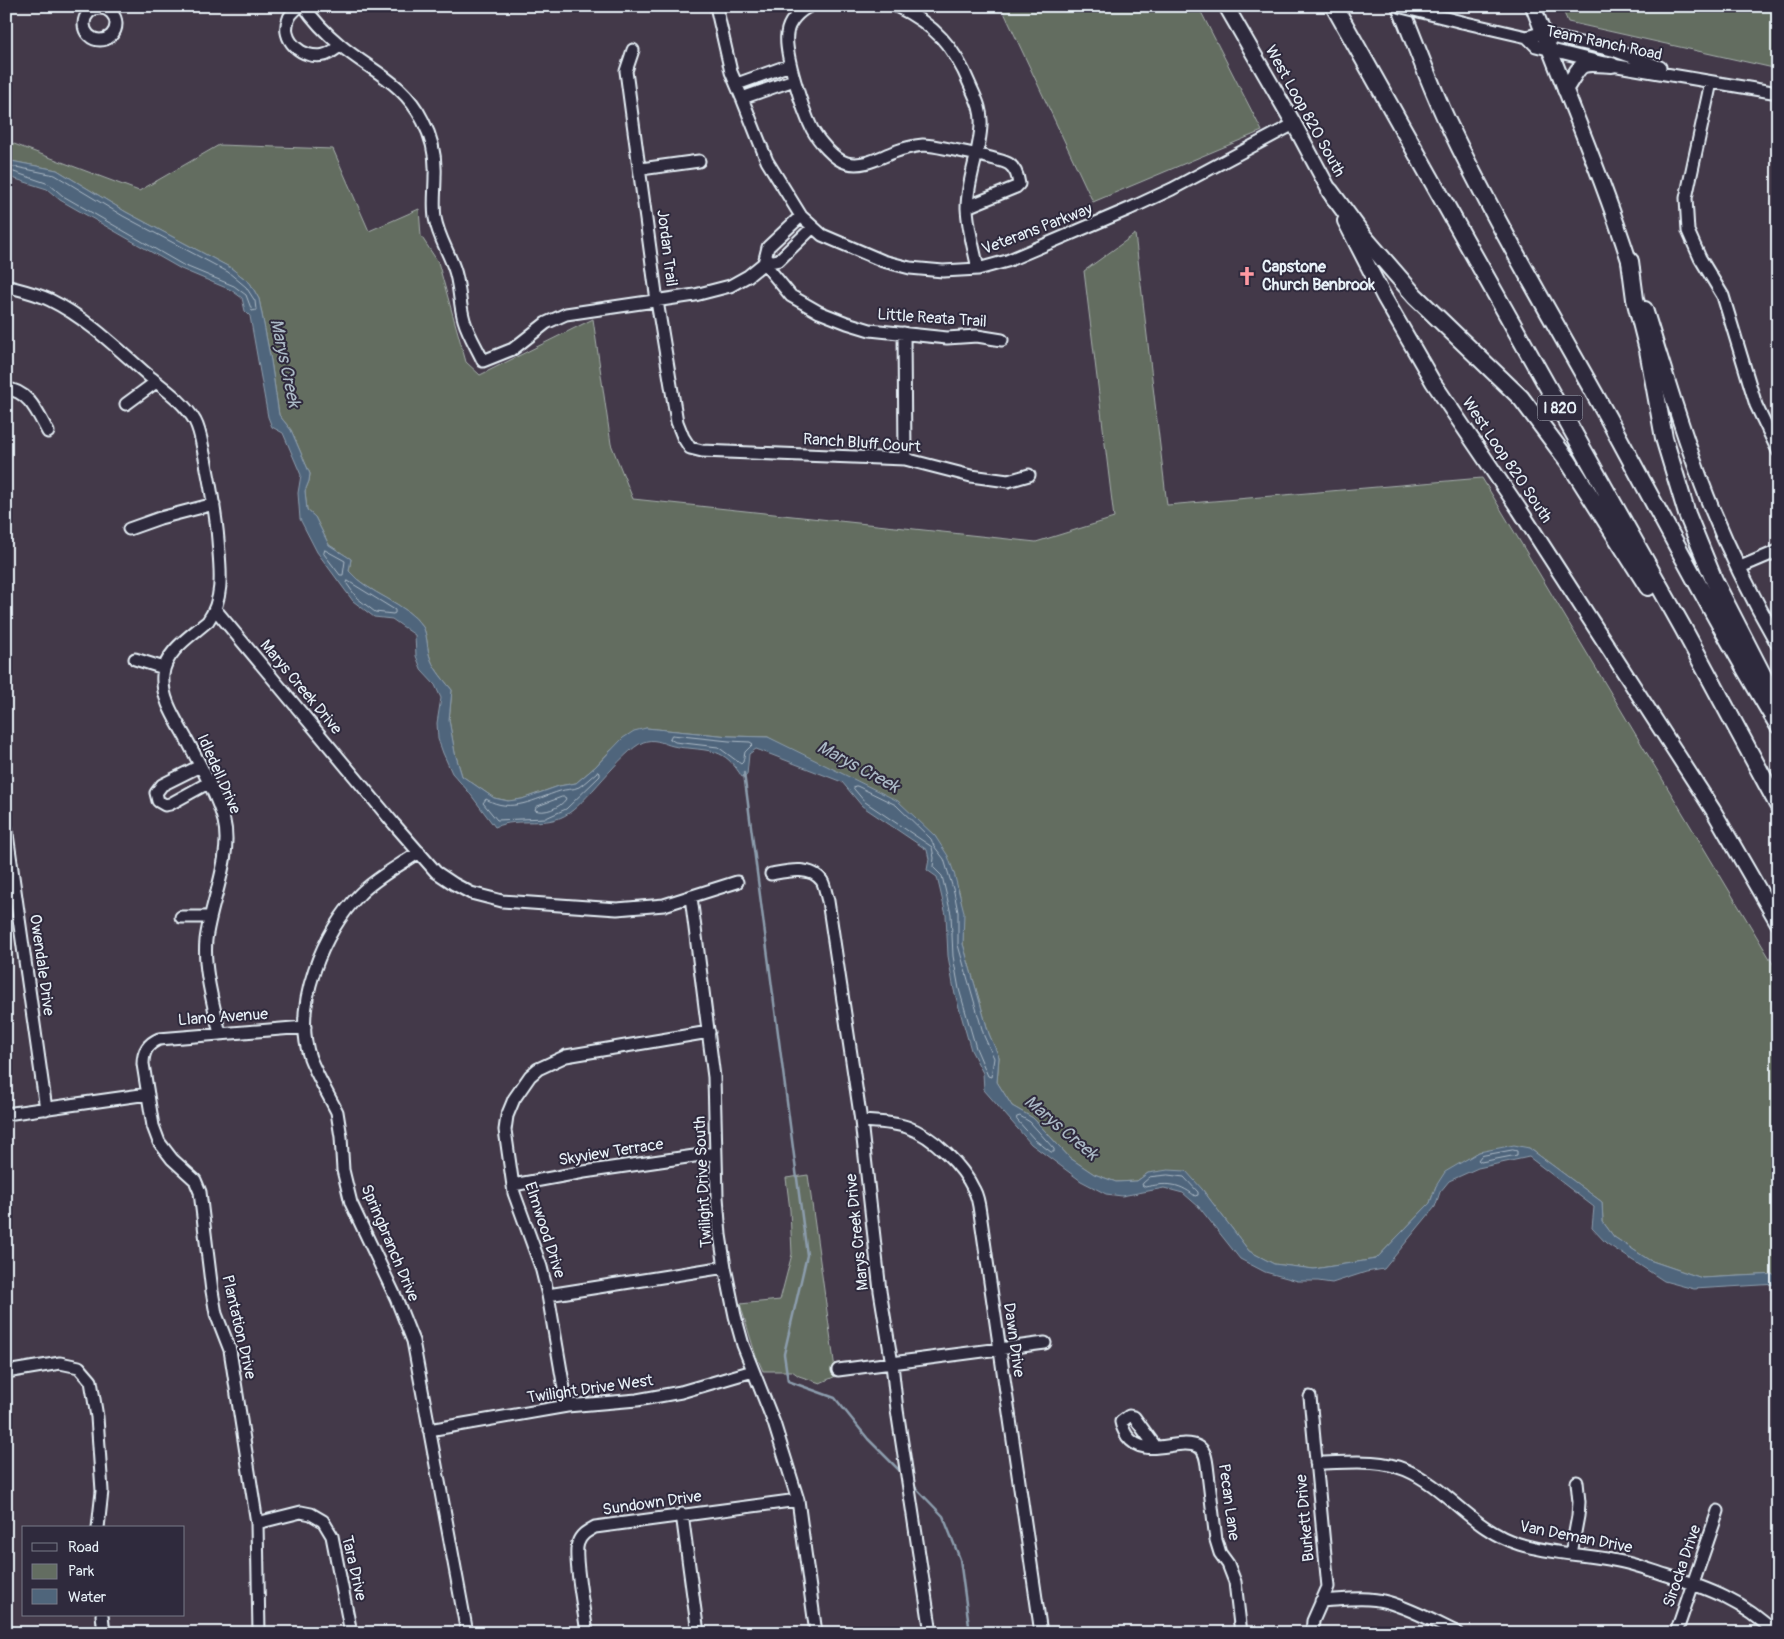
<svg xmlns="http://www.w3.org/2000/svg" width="1784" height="1639" font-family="Pangolin,sans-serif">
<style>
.green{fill:#636d61;stroke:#a6afac}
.water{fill:#4f657b;stroke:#8c9dad}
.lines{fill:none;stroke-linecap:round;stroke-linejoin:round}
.shore{stroke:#abb9c6;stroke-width:1}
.stream{stroke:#8c9dad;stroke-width:2.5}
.minor-casing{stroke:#e8f1f8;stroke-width:15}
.major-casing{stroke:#e8f1f8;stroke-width:18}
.highway-casing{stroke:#e8f1f8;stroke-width:20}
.minor{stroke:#2f2a3d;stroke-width:11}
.major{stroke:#2f2a3d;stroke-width:14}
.highway{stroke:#2f2a3d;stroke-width:16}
.minor-bridge-casing{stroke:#e8f1f8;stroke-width:15;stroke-linecap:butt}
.minor-bridge{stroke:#2f2a3d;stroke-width:11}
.labels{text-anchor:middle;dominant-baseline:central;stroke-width:4;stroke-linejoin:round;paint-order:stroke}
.shield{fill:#2f2a3d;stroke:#b0b5c0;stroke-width:1}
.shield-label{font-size:15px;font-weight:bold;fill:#e8f1f8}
.street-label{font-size:16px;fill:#e8f1f8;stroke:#2f2a3d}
.poi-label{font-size:16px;font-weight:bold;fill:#e8f1f8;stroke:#2f2a3d;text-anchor:start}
.water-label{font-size:18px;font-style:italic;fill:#abb9c6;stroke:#2f2a3d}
</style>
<rect width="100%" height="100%" fill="#433949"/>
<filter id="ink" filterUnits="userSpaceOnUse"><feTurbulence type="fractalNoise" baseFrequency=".02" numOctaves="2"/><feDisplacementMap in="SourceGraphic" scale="10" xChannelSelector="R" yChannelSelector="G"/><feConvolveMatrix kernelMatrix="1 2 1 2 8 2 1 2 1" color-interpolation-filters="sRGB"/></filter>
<g filter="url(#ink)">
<!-- green -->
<path class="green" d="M1001,6H1198L1262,131L1093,202Z
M1561,6H1778V69L1568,22Z
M6,141L139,191L219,145L333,149L369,231L419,209L421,236L438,262L466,362L480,375L593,319L611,444L633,499L1036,542L1114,518L1084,271L1135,234L1167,505L1482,478L1778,972V1274L1702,1278L1649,1260L1614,1237L1603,1222L1602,1202L1529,1148L1479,1152L1466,1160L1436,1186L1430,1203L1376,1259L1314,1269L1274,1264L1249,1251L1202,1189L1148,1173L1137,1181L1116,1182L1094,1174L1070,1158L1033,1118L1012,1106L997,1082L999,1057L989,1034L963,944V912L959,891L935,836L768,737L729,736L646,728L610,751L595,767L576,783L559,786L522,799L509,801L494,798L462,776L455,753L449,720L452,690C443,679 432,667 429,654C427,646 427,634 423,627C406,602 369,595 349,571L351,559L329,545L315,517L307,510L305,491L309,481L310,474L291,430L279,415L271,361L259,299L250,283L231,268L126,212L57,170L6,160Z
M808,1175L836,1376L820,1383L799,1376L792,1371H763L755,1353L740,1304L780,1300L792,1254L790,1210L786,1178Z"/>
<!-- water -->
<path class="water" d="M6,160L57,170L126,212L231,268L250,283L259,299L271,361L279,415L291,430L310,474L309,481L305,491L307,510L315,517L329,545L351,559L349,571C369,595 405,601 423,627C427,634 427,646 429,654C432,667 443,679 452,690L449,720L455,753L462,776L494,798L508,801L522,799L559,786L576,783L595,767L623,738L634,731L646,728L729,736L768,737L898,801L935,836L948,856L954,873L964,912L963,944L989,1034L999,1057L997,1082L1012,1106L1033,1118L1070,1158L1094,1174L1116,1182L1137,1181L1148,1173L1168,1170L1186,1171L1202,1189L1249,1251L1274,1264L1314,1269L1376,1259L1430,1203L1436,1186L1445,1172L1479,1152L1514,1145L1529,1148L1602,1202L1603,1222L1614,1237L1649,1260L1702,1278L1778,1274V1284L1694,1289L1664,1281L1606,1243L1592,1228L1594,1207L1529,1157L1478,1168L1449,1181L1440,1192L1435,1207L1384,1269L1366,1272L1332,1283L1318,1281H1298L1265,1272L1240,1259L1199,1207L1183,1193L1164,1188L1122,1196L1106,1194L1081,1181L1031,1144L984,1090L983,1073L971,1050L954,990L948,956L946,915L937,877L927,870L929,859L927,850L862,806L842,782L767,753L756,749L749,754L747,775L742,777C726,751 716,751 688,748C683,748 678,747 673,746C664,744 657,739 647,741C627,744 590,799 569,813C546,829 519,816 495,827L468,791L452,773L443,753L438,739L437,723L441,698L435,685L422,671L416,656L415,635L392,619L374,617L353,601L317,552L300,519L298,493L301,475L283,433L272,427L268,417L250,316L245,311L242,298L231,290L181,269L60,200L47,189L6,176Z"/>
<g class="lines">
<!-- shore -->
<path class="shore" d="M6,165L55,175L123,216L228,272L246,287L255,301L256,310L252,311L246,295L234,286L183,265L63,196L49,184L11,171H6
M325,550L345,561L343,575H340L324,554Z
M348,581L395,610V613L393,614L375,612L357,598L347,584Z
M672,735L729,741L750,742L753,744L745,752L743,762L741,764L718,747L675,742L670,739Z
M597,772L600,773V776L566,809L546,818L497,820L483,803L486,799C511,814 535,799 560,791C566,789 573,790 579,787C585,783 591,777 597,772Z
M855,786H857L896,805L931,839L934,846L944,859L954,892L958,912V945L984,1036L994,1058L991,1077L988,1076L976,1048L959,989L953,956L951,914L942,876L933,867L934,858L932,847L865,802L854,789Z
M562,797H565L566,799C560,808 544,814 535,810L536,807Z
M1017,1117L1020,1116L1030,1122L1054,1149V1152H1051L1035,1140L1017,1120Z
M1513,1150L1517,1151V1155L1481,1162L1478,1160L1481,1156Z
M1168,1175L1184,1177L1198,1192V1195L1195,1196C1178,1182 1165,1183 1145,1187L1142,1185L1143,1183L1150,1177Z"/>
<!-- stream -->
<path class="stream" d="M744,773L807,1255L784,1354L788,1381L835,1398L868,1439L903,1474
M913,1485L943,1516L960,1559L970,1633"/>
<!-- minor casing -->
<g class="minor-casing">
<path id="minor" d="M299,6C296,10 291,13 289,18C279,40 303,60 324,55C330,54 335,49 340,46
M304,6C314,21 327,34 340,45C371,71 404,82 423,121C432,138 436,157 435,176C435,191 433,204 435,218C438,236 448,251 454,268C460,284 459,303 464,320C468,334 477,348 483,361L513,349L546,323L566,314L695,295L730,286L748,276L764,263L779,260L813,227
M716,6L731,72L742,98L767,161L801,216L822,235L883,261L910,268L943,271L978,269L1007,261L1129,209L1172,189L1294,124
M810,6C799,11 788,22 787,34C784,53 803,111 812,129C818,140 834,160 847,163C864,167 878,158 894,152C902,149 914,146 923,145C933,145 1002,159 1009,164C1015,168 1018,177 1019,184L1016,187L967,207
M896,6C935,25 954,46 970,85C976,99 982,109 981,125C980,153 967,180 967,208C968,229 974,249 978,269
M84 24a16 16 0 1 1 32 0a16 16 0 1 1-32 0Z
M1462,22L1527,37L1537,34L1581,43L1616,51L1660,67
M1527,37L1536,46L1612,65L1778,93
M633,50L626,71L657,301L677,422L683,437L690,448L702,451L905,459L971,476L1008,481L1029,475
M1711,82L1686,198L1688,231L1700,258L1723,296L1756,405L1778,451
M737,84L790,65
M742,98L794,80
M641,169L699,161
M764,263L791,296L819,312L847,323L870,330L947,338L977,336L1002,340
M764,263L768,247L801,216
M6,286C21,290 36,293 50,300C87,318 118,349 149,376C165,389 184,402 195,421C201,432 202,446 205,458C210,485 216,512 218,540C220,568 225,597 208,621C191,636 165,651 163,675C161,700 177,721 188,742C200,765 217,795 224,821C233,856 210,904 206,940C203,969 214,1006 220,1034
M904,333L905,459
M6,389C29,390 38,414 48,432
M126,404L156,382
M129,529L160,518L214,504
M1738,568L1778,551
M215,609L394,824L436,872L454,884L471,893L502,901L617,909L664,905L737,882
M135,659L164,668
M200,766L162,785L156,793L158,801L165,805L170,804L208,783
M6,827L46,1109
M419,852C399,866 377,877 360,894C323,931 292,1006 310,1058C317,1076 328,1094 337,1112L341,1137L343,1170L351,1203L396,1298L413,1341L467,1633
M771,874C787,871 811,865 822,881C825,886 826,895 828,901L861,1121L880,1291L892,1364L897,1410L931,1633
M691,897L714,1077L717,1197L720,1235L725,1267L735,1316L743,1345L774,1423L798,1500L816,1633
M181,917H210
M6,1114L148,1094
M861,1121C876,1122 893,1122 907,1127C933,1136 963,1166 974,1190C978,1197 979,1205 980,1213L1041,1633
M513,1185L584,1172L715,1153
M548,1295L725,1267
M838,1370L1045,1343
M6,1372L60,1363L79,1367L91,1381L97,1417L102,1491L98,1528
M1310,1397L1328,1587L1313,1621L1312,1633
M567,1406L548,1295L541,1267L514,1193L505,1130L507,1116L514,1099L530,1076L538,1069L566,1056L709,1032
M429,1430L567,1406L637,1400L681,1392L753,1371
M1155,1446L1134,1417L1129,1416L1121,1422C1122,1427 1124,1431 1127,1436C1145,1461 1179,1436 1199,1447C1205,1451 1206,1458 1207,1465L1216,1540L1220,1553L1228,1564L1235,1582L1241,1633
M1316,1463C1345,1463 1379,1458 1406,1470C1448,1488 1474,1531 1519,1544C1554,1555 1591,1554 1627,1563C1640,1566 1653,1571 1666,1575C1707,1588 1745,1602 1775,1633
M682,1514L698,1633
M257,1523L301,1512L311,1514L323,1521L332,1536L351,1633
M1571,1554L1578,1516L1579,1502L1577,1482
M1321,1601C1342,1600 1366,1596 1387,1602C1412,1609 1435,1622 1458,1633
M102,1615L104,1633
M259,1633L257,1523L230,1350L216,1314L212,1291L200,1192L195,1180L172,1159L159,1142L153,1126L143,1064C143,1052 147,1044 159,1039L305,1027
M587,1633C585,1616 573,1555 578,1543C581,1534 588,1531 595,1527L798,1500
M1676,1633L1718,1511"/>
</g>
<!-- major casing -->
<g class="major-casing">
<path id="major" d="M1226,6L1294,124L1334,199
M1533,6C1566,94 1604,180 1632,270
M1565,90C1584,61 1576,63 1612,65
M1345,221L1384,297L1433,382L1519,509L1713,810L1778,923
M1645,309C1665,372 1683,436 1707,497C1727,547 1751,596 1778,643"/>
</g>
<!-- highway casing -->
<g class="highway-casing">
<path id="highway" d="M1334,6L1683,628L1778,805
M1400,6C1416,45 1430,85 1448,123C1496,224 1554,320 1608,418C1664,521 1718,625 1778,725
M1330,191L1363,236L1415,296L1521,398L1568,461L1648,587
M1630,261L1635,299L1648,350L1664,438L1687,514L1714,580L1776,701L1778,707"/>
</g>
<!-- minor -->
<use href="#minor" class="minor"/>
<!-- major -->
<use href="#major" class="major"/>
<!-- highway -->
<use href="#highway" class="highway"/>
<!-- minor-bridge casing -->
<g class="minor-bridge-casing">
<path id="minor-bridge" d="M1398,6L1462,22"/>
</g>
<!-- minor-bridge -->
<use href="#minor-bridge" class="minor-bridge"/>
</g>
</g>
<!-- icons -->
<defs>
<g id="church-bare" transform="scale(1.5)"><path d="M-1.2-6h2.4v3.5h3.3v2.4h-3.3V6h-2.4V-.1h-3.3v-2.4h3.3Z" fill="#ff9aa2" stroke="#2f2a3d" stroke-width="2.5" paint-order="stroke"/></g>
</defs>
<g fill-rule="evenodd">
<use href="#church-bare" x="1247" y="276"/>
</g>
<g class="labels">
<!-- shield labels -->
<rect class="shield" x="1537.5" y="395.5" width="45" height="25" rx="4"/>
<g class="shield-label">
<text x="1560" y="408">I 820</text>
</g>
<!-- street labels -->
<g class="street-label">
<text transform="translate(1604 43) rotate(12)">Team Ranch Road</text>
<text transform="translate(1305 111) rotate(61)">West Loop 820 South</text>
<text transform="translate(1037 229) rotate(-21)">Veterans Parkway</text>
<text transform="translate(667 248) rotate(83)">Jordan Trail</text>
<text transform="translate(932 318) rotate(4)">Little Reata Trail</text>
<text transform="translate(862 443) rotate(4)">Ranch Bluff Court</text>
<text transform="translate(1507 460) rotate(56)">West Loop 820 South</text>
<text transform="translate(301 687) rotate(50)">Marys Creek Drive</text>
<text transform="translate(219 774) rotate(66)">Idledell Drive</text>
<text transform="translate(42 965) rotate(82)">Owendale Drive</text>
<text transform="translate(223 1017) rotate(-4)">Llano Avenue</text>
<text transform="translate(611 1152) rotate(-9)">Skyview Terrace</text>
<text transform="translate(703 1182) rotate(-93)">Twilight Drive South</text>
<text transform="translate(545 1230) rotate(72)">Elmwood Drive</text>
<text transform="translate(857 1232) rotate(-96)">Marys Creek Drive</text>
<text transform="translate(390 1243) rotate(67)">Springbranch Drive</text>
<text transform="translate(239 1327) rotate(77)">Plantation Drive</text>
<text transform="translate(1014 1340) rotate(82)">Dawn Drive</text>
<text transform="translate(590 1389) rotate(-8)">Twilight Drive West</text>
<text transform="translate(1229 1502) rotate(82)">Pecan Lane</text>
<text transform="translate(652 1503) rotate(-8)">Sundown Drive</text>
<text transform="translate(1305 1518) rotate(-95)">Burkett Drive</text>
<text transform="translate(1576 1537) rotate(11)">Van Deman Drive</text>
<text transform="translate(1682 1566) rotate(-71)">Sirocka Drive</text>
<text transform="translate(354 1568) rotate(77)">Tara Drive</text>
</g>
<!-- poi labels -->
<g class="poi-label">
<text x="1262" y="267">Capstone<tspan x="1262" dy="18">Church Benbrook</tspan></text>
</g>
<!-- water labels -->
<g class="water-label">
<text transform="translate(285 363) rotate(78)">Marys Creek</text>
<text transform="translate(858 767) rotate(28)">Marys Creek</text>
<text transform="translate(1061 1128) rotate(40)">Marys Creek</text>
</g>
</g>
<!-- margin -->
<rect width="1784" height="1639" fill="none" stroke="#2f2a3d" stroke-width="25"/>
<rect x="12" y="12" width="1759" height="1614" fill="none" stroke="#e8f1f8" stroke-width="2" filter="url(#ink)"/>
<!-- legend -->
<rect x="22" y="1526" width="162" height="90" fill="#2f2a3d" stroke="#797a88"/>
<rect x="32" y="1543" width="25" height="8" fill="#2f2a3d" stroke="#797a88"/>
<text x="68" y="1552" font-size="15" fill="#e8f1f8">Road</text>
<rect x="32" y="1564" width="25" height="15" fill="#636d61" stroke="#797a88"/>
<text x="68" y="1576" font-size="15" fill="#e8f1f8">Park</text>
<rect x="32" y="1589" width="25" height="15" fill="#4f657b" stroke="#797a88"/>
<text x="68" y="1602" font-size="15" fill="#e8f1f8">Water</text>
</svg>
